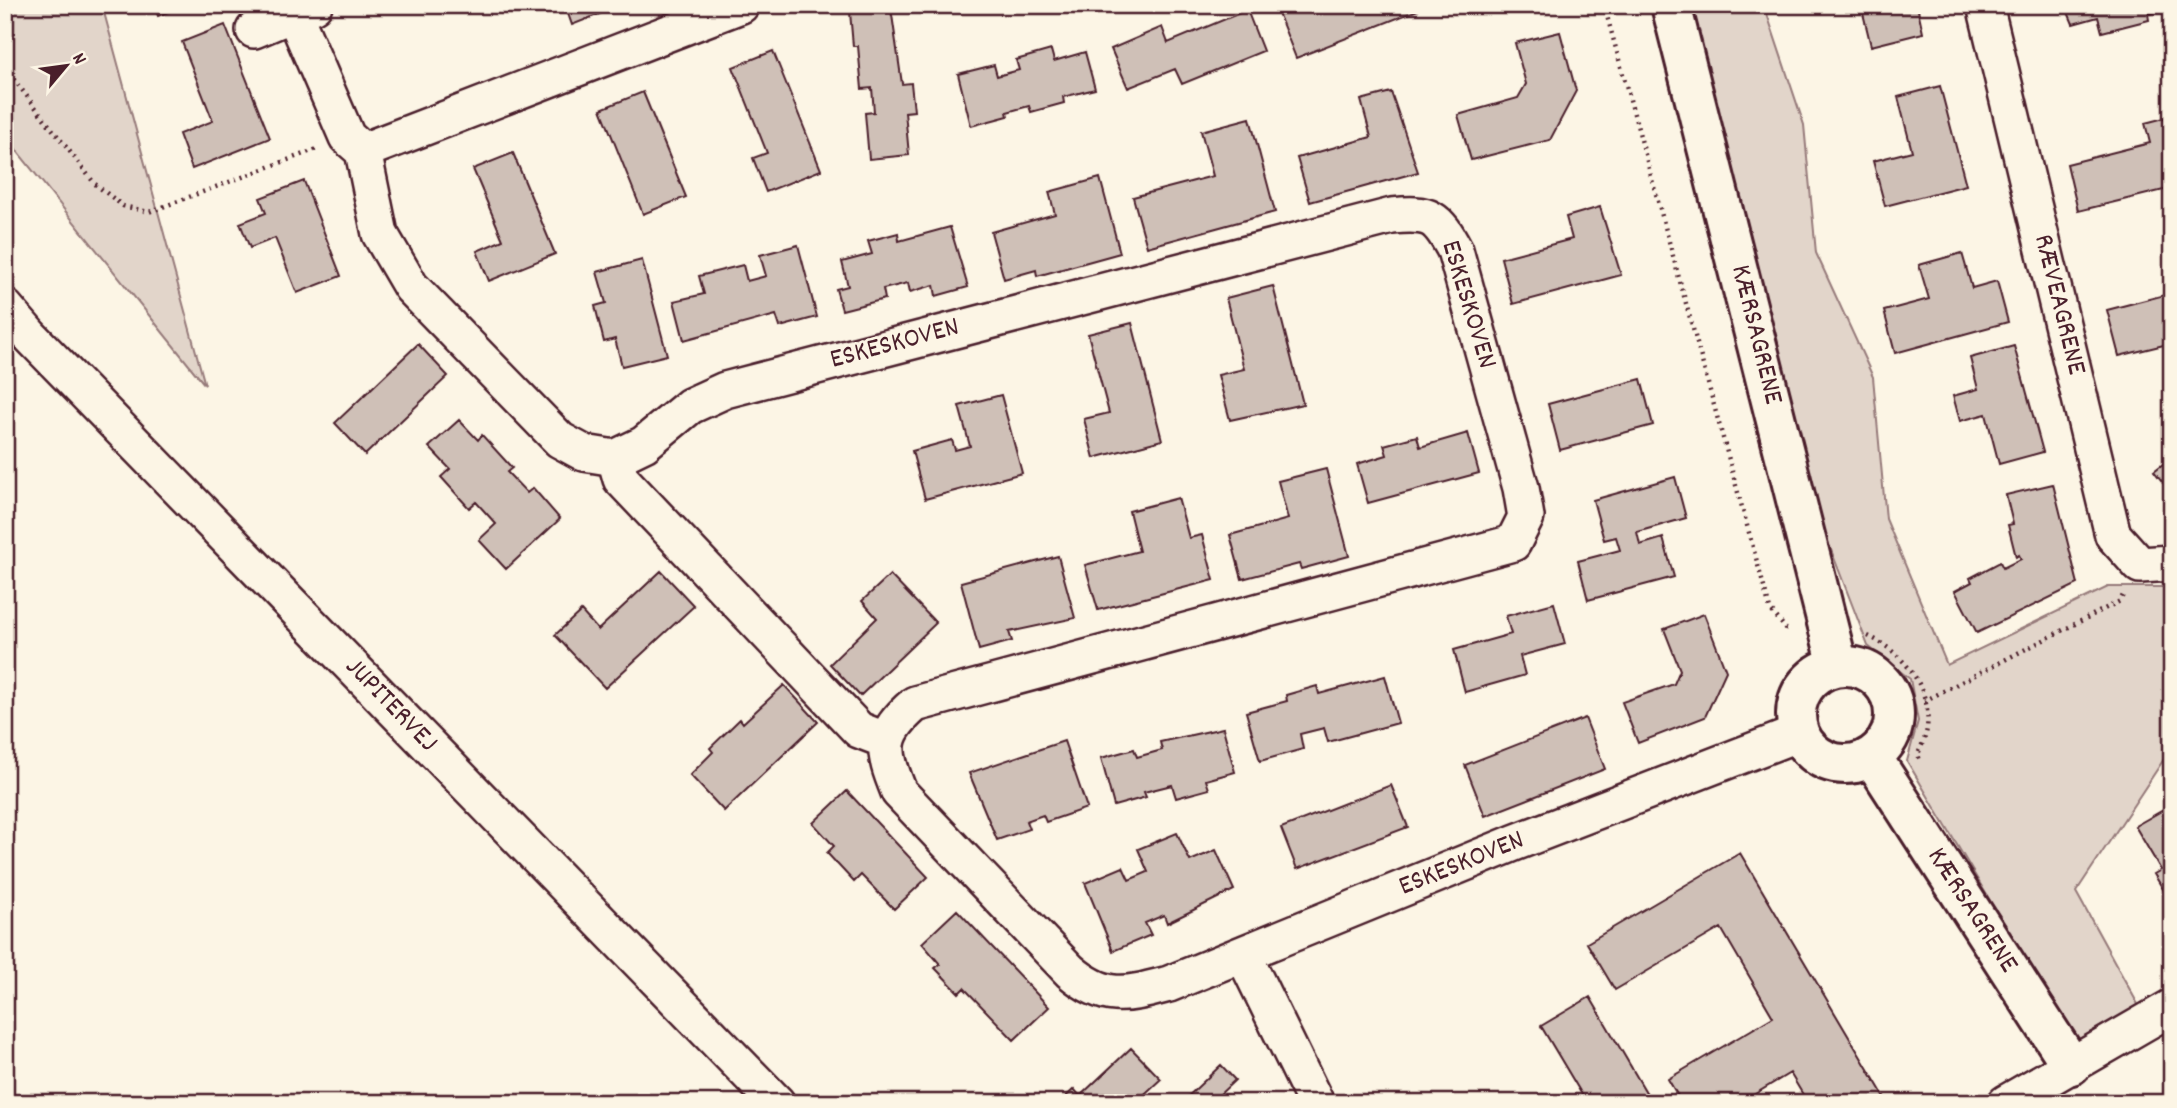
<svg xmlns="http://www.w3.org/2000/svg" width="2177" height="1108" font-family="Dekko,sans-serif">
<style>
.green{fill:#e2d5ca;stroke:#967a7a;stroke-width:2}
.building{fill:#cfc0b7;stroke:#4a1f2b;stroke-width:2}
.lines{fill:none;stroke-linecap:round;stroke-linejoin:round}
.street-casing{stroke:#4a1f2b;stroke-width:40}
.secondary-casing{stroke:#4a1f2b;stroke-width:44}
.path{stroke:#4a1f2b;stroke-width:4.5;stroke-dasharray:2 5;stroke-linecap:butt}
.street{stroke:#fcf5e5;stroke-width:35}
.secondary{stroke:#fcf5e5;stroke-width:38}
.labels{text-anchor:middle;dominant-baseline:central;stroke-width:5;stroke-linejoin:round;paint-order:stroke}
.street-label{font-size:28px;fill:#4a1f2b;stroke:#fcf5e5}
</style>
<rect width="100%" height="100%" fill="#fcf5e5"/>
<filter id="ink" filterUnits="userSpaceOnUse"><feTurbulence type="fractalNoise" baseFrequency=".0143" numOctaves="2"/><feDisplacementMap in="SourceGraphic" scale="14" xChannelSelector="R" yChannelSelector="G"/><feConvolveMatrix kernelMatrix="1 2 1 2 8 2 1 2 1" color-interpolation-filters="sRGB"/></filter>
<g filter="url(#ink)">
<!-- green -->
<path class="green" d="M5,5H102L205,385L5,136Z
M1692,5H1764L1804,125L1816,253L1873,377L1886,519L1947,665L2108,587H2172V747L2076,892L2140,1008L2078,1048L1907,761L1918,721L1910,679L1868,646L1823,529Z"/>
<!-- building -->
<path class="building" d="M154,5H186L158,16Z
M565,5H622L572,25Z
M1275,5H1416L1418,10L1296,58Z
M1861,5H1917L1923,33L1871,46Z
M2065,5H2156L2158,12L2148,14L2149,20L2102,32L2098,17L2073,24Z
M891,8L902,84L911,83L914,111L905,112L909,155L869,159L865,113L874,112L872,88L862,89L858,46H853L850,12Z
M1247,10L1263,51L1182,84L1175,69L1128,88L1111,49L1162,27L1168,43Z
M225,25L270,138L192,169L179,134L213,121L182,42Z
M1560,32L1576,91L1550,140L1471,160L1458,115L1518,98L1526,84L1515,43Z
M1051,50L1054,61L1085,52L1095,89L1063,97L1064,103L1031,112L1029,106L1007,112L1008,116L971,126L958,74L994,65L997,76L1019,70L1016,60Z
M773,51L821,170L766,192L753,158L767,153L733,67Z
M1940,86L1966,185L1885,206L1873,161L1912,151L1898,97Z
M643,92L686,197L643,214L601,109Z
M1391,92L1418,172L1310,202L1297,158L1371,137L1361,100Z
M2172,116V188L2078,211L2067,164L2150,143L2145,123Z
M1250,118L1275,212L1147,247L1133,197L1213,176L1201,131Z
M513,153L555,254L489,281L477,251L503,240L473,169Z
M1100,178L1120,253L1037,276L1036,270L1004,279L991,232L1055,214L1049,192Z
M304,181L341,276L297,293L275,238L250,248L240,223L266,213L260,198Z
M1600,207L1621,275L1513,304L1501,258L1572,239L1566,217Z
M950,227L968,287L936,296L934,285L910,292L908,283L883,289L885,299L842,310L836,289L848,286L842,262L872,254L868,241L898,233L899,241Z
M798,245L817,317L780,327L776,315L684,340L674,301L704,294L699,276L743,265L747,281L766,276L760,255Z
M1962,253L1972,288L1997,281L2008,322L1895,353L1884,311L1929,299L1919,265Z
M642,260L667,355L622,366L615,339L604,342L595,306L606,303L597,272Z
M1273,286L1303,404L1230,420L1218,375L1244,369L1226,298Z
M2172,293V343L2119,356L2107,310Z
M1132,323L1162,440L1094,458L1084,419L1109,413L1088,334Z
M418,344L448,376L365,455L335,423Z
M2014,346L2043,452L1999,464L1986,414L1960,421L1953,396L1978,389L1970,358Z
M1641,379L1653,425L1560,450L1548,404Z
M1001,395L1022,473L925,499L912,451L952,440L955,450L970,446L959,406Z
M459,420L478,440L482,435L512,468L507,472L527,493L533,488L560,519L506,569L479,540L496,524L476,502L469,508L441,477L450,469L429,447Z
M1468,433L1479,473L1368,503L1357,464L1387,455L1384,445L1417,436L1420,447Z
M2172,457V494L2154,471Z
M1326,469L1349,556L1301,569L1299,564L1242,579L1230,535L1288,519L1278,481Z
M1675,477L1686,518L1637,532L1640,545L1663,538L1674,577L1588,600L1578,561L1620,550L1616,537L1604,540L1593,500Z
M2053,484L2078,584L1977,633L1955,591L1972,582L1970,578L2000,562L2003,568L2021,559L2019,555L2016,557L2008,525L2013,524L2006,495Z
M1178,498L1189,538L1202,535L1214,580L1098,610L1085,565L1139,551L1129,511Z
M1058,556L1075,618L1009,632L1012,641L979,650L961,582Z
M661,571L694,606L605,688L555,635L581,611L598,630Z
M890,575L936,623L860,696L830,664L877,618L862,601Z
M1554,603L1565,644L1520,656L1525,675L1465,692L1454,650L1511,634L1506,616Z
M1704,614L1726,671L1705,717L1638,743L1622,702L1674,684L1680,670L1664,629Z
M1385,676L1398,723L1328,742L1324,728L1300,734L1303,749L1260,761L1246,712L1287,701L1286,695L1317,686L1319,694Z
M784,685L818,722L724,811L690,775L713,752L710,748L740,719L743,723Z
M1585,718L1605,769L1485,816L1465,765Z
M1223,728L1235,772L1206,780L1209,789L1176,798L1172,785L1144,792L1146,797L1114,806L1101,758L1134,749L1137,757L1162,750L1160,742Z
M1064,741L1087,808L1046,822L1043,815L1026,821L1029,829L997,840L969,773Z
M1391,785L1408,827L1297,869L1281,828Z
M847,791L928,877L894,909L861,875L854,882L827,853L834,846L813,823Z
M2172,805V904L2154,874L2161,870L2135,826Z
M1177,833L1190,861L1216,850L1234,890L1167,923L1164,915L1145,923L1151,935L1113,951L1085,883L1123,867L1129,880L1148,872L1138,849Z
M1740,853L1888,1103H1808L1790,1073L1740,1103H1682L1668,1079L1773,1017L1721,928L1615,990L1587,943Z
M957,910L1049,1007L1014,1040L964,988L959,993L935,968L940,964L922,943Z
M1590,997L1647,1094L1632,1103H1587L1541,1026Z
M1131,1048L1161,1079L1135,1103H1059L1074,1089L1080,1096Z
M1221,1065L1235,1080L1217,1097L1223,1103H1181Z"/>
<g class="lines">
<!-- street casing -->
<g class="street-casing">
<path id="street" d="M741,5L363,151L380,234L411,287L560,440L584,453L615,458L621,479L859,730L885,740
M1985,5L2113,535L2140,565L2172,563
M294,14L347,137L363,151
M254,30L314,5
M5,307L30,336L777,1103
M615,458L644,444L690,406L725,390L1392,216C1431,212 1437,217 1455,250L1521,488L1526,517L1513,543L915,704C879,735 882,750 899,792L1070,971C1106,1002 1127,995 1169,984L1514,843L1799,733
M1243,954L1316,1103
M2006,1103L2172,1007"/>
</g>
<!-- secondary casing -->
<g class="secondary-casing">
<path id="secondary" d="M1671,5L1838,666
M1796 715a49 49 0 1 1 98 0a49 49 0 1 1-98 0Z
M1872,757L2071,1065"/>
</g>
<!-- path -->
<path class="path" d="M1604,5L1770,609L1786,629L1791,630
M5,68L95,184L123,206L149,212L317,149
M1868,636C1903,652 1932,688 1927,728C1926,737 1921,747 1918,754L1920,761
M1924,701L2120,601L2124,593"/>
<!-- street -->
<use href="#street" class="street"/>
<!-- secondary -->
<use href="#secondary" class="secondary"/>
</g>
</g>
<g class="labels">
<!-- street labels -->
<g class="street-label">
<text transform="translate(1467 305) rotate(73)">ESKESKOVEN</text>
<text transform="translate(2058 305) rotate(76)">RÆVEAGRENE</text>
<text transform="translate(1755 335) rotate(76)">KÆRSAGRENE</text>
<text transform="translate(895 345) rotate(-15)">ESKESKOVEN</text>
<text transform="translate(390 706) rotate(46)">JUPITERVEJ</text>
<text transform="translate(1462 865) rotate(-22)">ESKESKOVEN</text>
<text transform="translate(1971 911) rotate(57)">KÆRSAGRENE</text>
</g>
</g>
<!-- margin -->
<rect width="2177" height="1108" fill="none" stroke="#fcf5e5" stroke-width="28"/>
<rect x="14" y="14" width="2149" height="1080" fill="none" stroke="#4a1f2b" stroke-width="2.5" filter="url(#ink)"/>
<!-- north arrow -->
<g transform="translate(66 66) rotate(61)" stroke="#fcf5e5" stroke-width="5" paint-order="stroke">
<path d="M0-5L12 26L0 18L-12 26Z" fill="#4a1f2b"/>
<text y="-10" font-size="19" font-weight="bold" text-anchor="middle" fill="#4a1f2b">N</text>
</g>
</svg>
